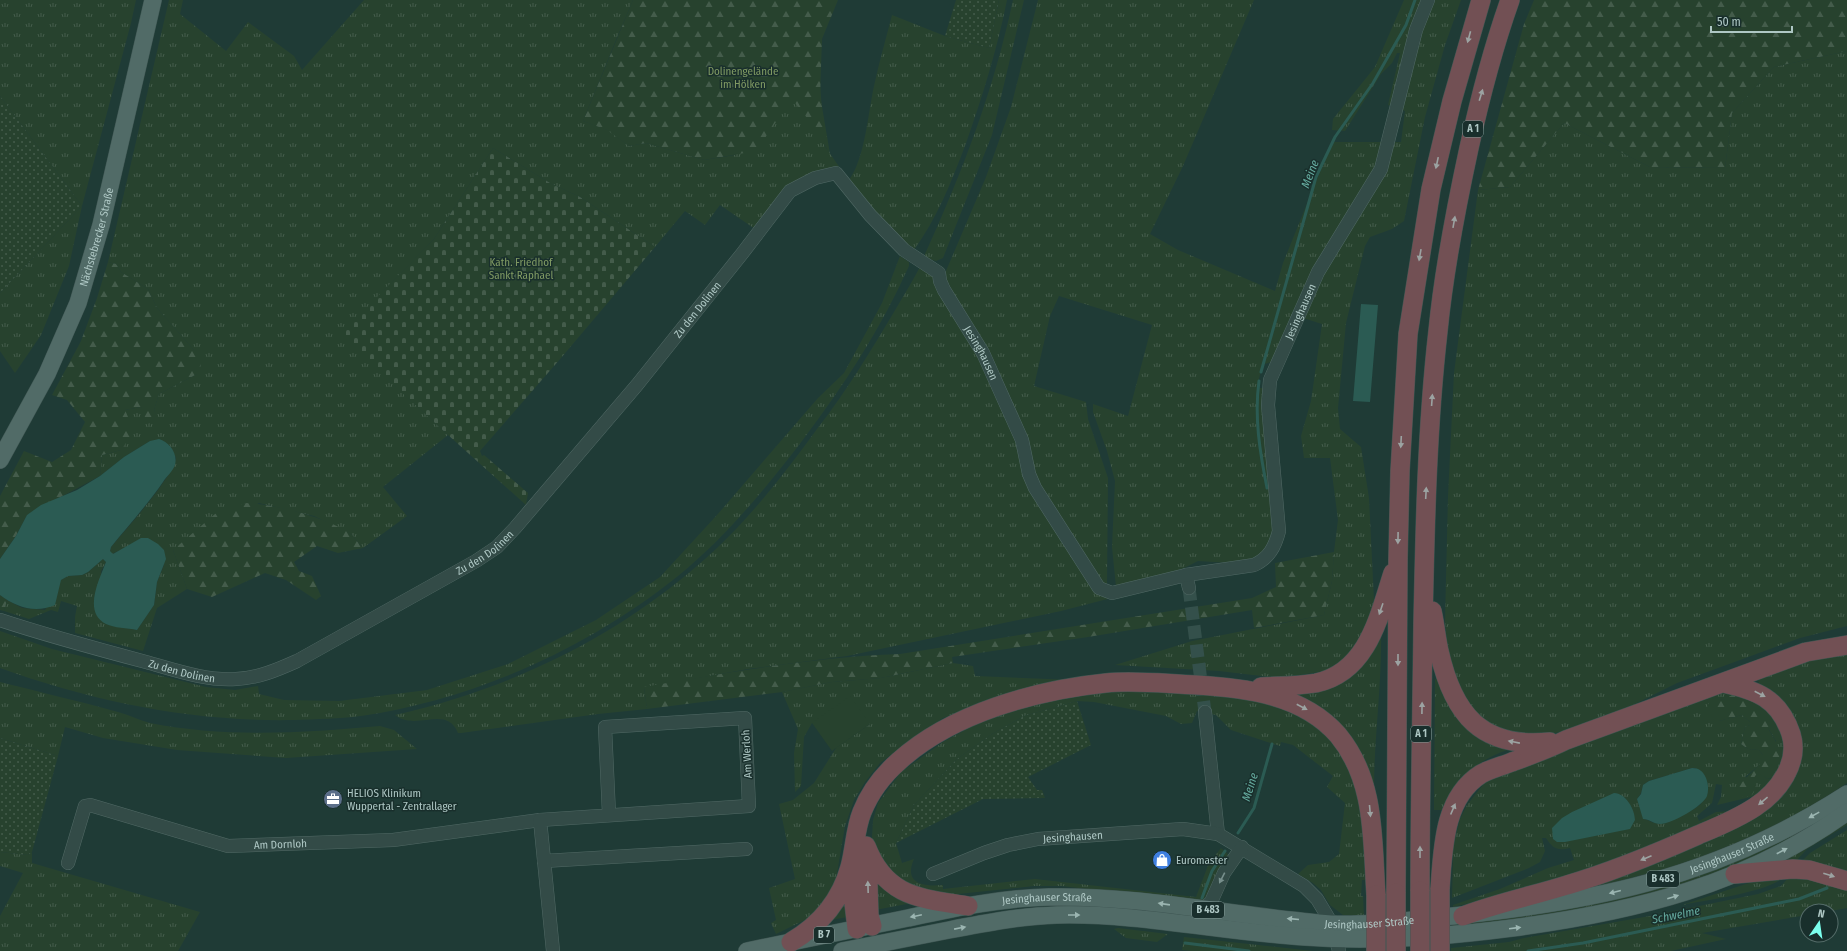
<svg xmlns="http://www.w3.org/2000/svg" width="1847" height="951" font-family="'Fira Sans Condensed',sans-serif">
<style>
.grass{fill:url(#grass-tufts);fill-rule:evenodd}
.forest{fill:url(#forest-firs)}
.cemetery{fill:url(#cemetery-stones)}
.garden{fill:url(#garden-dots)}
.pitch{fill:#27422e}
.water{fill:#2b5b53}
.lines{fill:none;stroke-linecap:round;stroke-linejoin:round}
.stream{stroke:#2b5b53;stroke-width:3}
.minor-tunnel{stroke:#34504b;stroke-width:13;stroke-dasharray:13 6;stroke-linecap:butt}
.minor-casing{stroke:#516965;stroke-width:14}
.major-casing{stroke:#405754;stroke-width:18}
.highway-casing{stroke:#3e5652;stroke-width:20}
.minor{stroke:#334b47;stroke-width:13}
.major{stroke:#516b67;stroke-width:17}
.highway{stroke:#725054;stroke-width:19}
.highway-bridge-casing{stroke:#3e5652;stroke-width:20;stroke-linecap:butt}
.highway-bridge{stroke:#725054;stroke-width:19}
.oneway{fill:#9ca3a2}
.oneway2{fill:#9bb5b1}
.oneway3{fill:#778f8c}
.labels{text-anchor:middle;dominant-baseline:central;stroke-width:3;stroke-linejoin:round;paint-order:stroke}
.shield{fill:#192f2c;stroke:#819996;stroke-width:1}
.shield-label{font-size:10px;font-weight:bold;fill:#aec7c4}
.park-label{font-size:11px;fill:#809a63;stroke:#192f2c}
.street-label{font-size:11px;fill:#aec7c4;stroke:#192f2c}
.poi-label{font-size:11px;fill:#aec7c4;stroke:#192f2c;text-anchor:start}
.water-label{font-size:12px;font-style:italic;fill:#64a99d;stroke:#192f2c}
</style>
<defs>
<pattern id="grass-tufts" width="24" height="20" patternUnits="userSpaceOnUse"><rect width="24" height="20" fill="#27422e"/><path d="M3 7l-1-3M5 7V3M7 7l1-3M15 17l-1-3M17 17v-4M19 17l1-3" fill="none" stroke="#445c4b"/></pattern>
<pattern id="forest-firs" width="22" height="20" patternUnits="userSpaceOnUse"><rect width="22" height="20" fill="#27422e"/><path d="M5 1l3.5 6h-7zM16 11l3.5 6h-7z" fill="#445c4b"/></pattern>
<pattern id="cemetery-stones" width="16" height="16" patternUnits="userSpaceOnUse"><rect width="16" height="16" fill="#27422e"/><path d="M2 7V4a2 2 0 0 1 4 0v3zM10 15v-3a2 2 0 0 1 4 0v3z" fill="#445c4b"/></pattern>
<pattern id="garden-dots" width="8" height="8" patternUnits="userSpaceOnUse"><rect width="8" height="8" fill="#27422e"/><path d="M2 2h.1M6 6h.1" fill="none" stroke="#445c4b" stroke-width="1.8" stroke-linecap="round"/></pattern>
</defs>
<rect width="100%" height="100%" fill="#1f3b36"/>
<!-- grass -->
<path class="grass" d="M0,0H136L131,23L82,206L69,266L41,335L15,373L0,351V293L82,206L0,96Z
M169,0H183L180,14L226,51L248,22L294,56L302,70L364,0H633L616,40L599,31L616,40L583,121L608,130L629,146L646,143L704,160L735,155L823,29L819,65L824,145L840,168L816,177L755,229L720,205L705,225L685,211L655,247L580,197L550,183L493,148L434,239L341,335L448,435L383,487L407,516L363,548L351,534L314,516L259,503L173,550L187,589L157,608L143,651L75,633V617L77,606L61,601L58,612L51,610L29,619L4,611L7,600L22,608L45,610L61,580L68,576L82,575L88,572L103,559L106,562L101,571L107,624L137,630L154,605L157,582L164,565L118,551L112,554L110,551L111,547C126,529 173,478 176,457L150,441L124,457L100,476L102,455L121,450L125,410L141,407L158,420L154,410L159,394L197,374L194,350L157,308L148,289L121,272L116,264L108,262Z
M999,0H1007C997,50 982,98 965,146C951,183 937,218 914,250L866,206L849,180C865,158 868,113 874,86C879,62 886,39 892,15L945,36L989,48Z
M1013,0H1024L992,135L943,258L936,261L925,258V254C963,171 994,89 1013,0Z
M1038,0H1254L1183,166L1150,234L1178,250L1275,291L1283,263L1332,142H1401L1405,111L1388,105L1400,53H1397L1392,63L1381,74L1345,131L1332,130L1333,119L1375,67L1404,0H1461L1445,45L1425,117L1404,221L1392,229L1370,237L1365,246L1346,323L1338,408L1340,429L1361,447L1369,498L1374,600L1371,615L1366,626L1347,657L1326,671L1279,678L1219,671L1115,665L1192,641L1324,615L1332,581L1334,552L1338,520L1330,458H1304L1301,436L1311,401L1322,324L1300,317L1276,360L1262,365L1257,388H1264L1275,524L1267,548L1256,558L1231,563L1198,561L1182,569L1116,587L1112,547L1115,481L1107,451L1093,412V404L1128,416L1152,325L1059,296L1050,316L1034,386L1086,402L1088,419L1108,478L1107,586L1103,585L1051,507L951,295L945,278L946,271L986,177L1011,107Z
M1847,51V626L1800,638L1740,660L1677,683L1633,705L1560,732L1540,736L1509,734L1476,716L1461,694L1448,656L1445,621L1448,496L1454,373L1478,190L1510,187L1564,123L1650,167L1725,168L1732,113L1774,67Z
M900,256L909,262V266C881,329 844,385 802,441C765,489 726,537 678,576C588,648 476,699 361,716C339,719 316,719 294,720C193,722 95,702 0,668V631L52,649L206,687L235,690L258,686L259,694L284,700L339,701L427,690L508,664L596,620L660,577L717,515L818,398L844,373L882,303Z
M921,265L929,269L977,348L1009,420L1027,475L1097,593L1123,595L1061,611L847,656L748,669L644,688L647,709L598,714L461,733H458C446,704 417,732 395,715C517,687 626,633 717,548C755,512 787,470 817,429C846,392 870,352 894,312C903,296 913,281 921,265Z
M1381,633C1382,685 1374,737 1374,790L1364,765L1282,693L1312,689Z
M1847,651V783L1796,817L1698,860L1582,891L1625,872L1789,780L1780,699L1773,691L1759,684L1758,679L1811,656Z
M953,663L973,666L975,676L1073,680L1019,693L943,718L901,747L880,763L865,782L854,800L845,826L834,891L825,906L807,919L776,934L771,923L776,920L769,888L795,879L779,804L793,800L814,783L836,748L870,724L812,723L804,737L801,786L795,792L794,753L798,729L782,692L832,682L881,678Z
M1435,679H1438L1511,749C1479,758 1454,780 1442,810H1434Z
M0,682C39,692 79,701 118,712C129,715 139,720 150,723C226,738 304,733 380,726L394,730L417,749L286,758L177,750L103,738L65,727L58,756L0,738Z
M1120,690L1242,696L1298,712L1333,741L1355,773L1364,832L1365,880H1362L1361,896H1363L1364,916L1343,915L1330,905L1321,890L1313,883L1298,874L1308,865L1329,862L1339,854L1345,803L1327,787L1333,776L1293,745L1281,742L1280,746L1231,730L1216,715L1197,711L1192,723L1181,724L1166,716L1094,702L1077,701L1024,716L992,734L957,759L914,805L896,843L902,863L914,859C903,884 924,887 943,885V889L1035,879L1196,897L1209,863L1221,848L1229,855L1220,869L1204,900L1198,902L1062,886H1034L948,895L897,881L876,853L872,837L873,820L878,803L901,772L943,742L982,721L1050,699Z
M1725,692L1759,701L1781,727L1784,747L1781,766L1776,776L1759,795L1717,805L1721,797L1722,785L1716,784L1712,803L1697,816L1699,821L1716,812L1736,811L1605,865L1496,897L1453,907V905L1500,889L1548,868L1574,860L1570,848C1558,851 1553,849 1546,838H1542L1545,851L1540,862L1529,868L1452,898L1453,856L1451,855L1460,819L1467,805L1486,781L1649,718ZM1719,699L1723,700L1727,699L1768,728L1776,741V774L1771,779L1766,778L1758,771L1752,779L1745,777L1763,762V755L1759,750L1748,749L1741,744L1745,727L1750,725V722L1742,715L1719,721ZM1692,768H1696L1701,804L1691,811L1654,823L1645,819L1637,799L1641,793L1643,785L1649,781Z
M1847,802C1828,815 1810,830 1790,841C1685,897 1569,915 1452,928L1453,924L1737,860L1771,846Z
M1847,820V825L1807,849L1795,862H1778Z
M1847,830V871L1801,862L1810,853Z
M0,852L28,855L32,852V863L200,912L178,951H0V916L23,873L0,866Z
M874,876L912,903L875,910Z
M1790,876L1847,884V908L1831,911H1807V915L1702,933L1726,939L1671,951H1451V948L1509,942L1524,938L1650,916L1758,894L1781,886Z
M1783,878C1764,893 1707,900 1682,905L1755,881Z
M844,896L848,917L830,920Z
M1118,928L1168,934L1157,942L1126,938L1114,929Z
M1184,937L1313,951H1192L1182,950Z"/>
<!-- forest -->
<path class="forest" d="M633,0H838L822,39L820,95L830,154L811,123L792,99L756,151L704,160L646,143L629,146L607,130L583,121Z
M1534,0H1847V51L1774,67L1732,113L1725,168L1650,167L1564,123L1510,187L1478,190L1524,24Z
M108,262L116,264L121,272L148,289L157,308L194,350L201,365L197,374L159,394L154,410L159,420L147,424L141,407L125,410L134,431L121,450L102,455L100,476L27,515L16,536L0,559V496L24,451L52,462L71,450L85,422L67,400L52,395L81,341L97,298Z
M245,503C273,503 328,518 351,534C355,538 359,544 363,548L338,553L317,546L294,562L299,571L312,576L321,596L316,600L286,580L265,573L212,597L187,589L173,550L215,514Z
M1334,552L1332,581L1324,615L1254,628L1252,610L1088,637L952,657L953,663L881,678L832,682L782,692L647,709L644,687C730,672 814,657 900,654L1252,598L1276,587L1275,563Z
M0,595L7,600L4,611L0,610Z
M1734,694L1750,697L1771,714V723L1768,728C1770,733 1774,737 1776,742C1782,754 1780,769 1772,779L1766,778L1758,772L1753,779C1756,784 1756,790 1752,795L1744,798L1738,794L1739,785L1763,761V755L1759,750L1748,749L1741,744L1745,727L1750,725V722L1742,715L1719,721L1707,706C1711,699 1716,697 1723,700Z"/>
<!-- cemetery -->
<path class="cemetery" d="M493,148L550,183L580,197L655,247L561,358L480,451L482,456L484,455L528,493L526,505L448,435L340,335L434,239Z"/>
<!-- garden -->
<path class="garden" d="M956,0H999L989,48L945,36Z
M0,96L82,206L0,293Z
M1077,701L1091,745L1028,777L1037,790H1042L1045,798L983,799L896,843L914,805L957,759L992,734L1024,716Z
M0,738L58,756L32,852L28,855L0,852Z"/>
<!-- pitch -->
<path class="pitch" d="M850,696L870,724L832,751L812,723Z"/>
<!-- water -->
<path class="water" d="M1361,304L1378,305L1370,402L1353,401Z
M159,439C169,442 178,453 175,465C173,471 166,477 163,482C147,505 128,526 111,547L110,551L113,554L141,538H148L158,544L164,550L166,559L157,582L154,605L137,630C127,628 114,628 106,624C82,612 100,578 106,562L103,559L88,572L82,575L68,576L61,580L55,605C35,614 16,607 0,595V559L16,536L27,515L41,505L77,490L100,476L124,457L150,441Z
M1692,768C1699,768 1703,771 1706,778C1708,783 1709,790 1707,796C1703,806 1672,824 1660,824C1654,824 1649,819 1643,819L1637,799L1641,794L1643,785L1649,781Z
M1614,793C1626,793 1635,810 1635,820L1630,829L1565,842H1557L1553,839L1552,828L1562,818L1572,812Z"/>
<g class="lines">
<!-- stream -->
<path class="stream" d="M1261,372L1316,177L1335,137L1373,83L1406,25L1415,0
M1259,381C1254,417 1260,453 1267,488
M1238,833L1254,808L1272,744
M1202,898L1212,871L1225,851
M1185,943L1249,951
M1528,951L1583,943L1799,899L1827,888"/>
<!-- minor-tunnel -->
<path class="minor-tunnel" d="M1189,588L1205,712"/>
<!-- minor casing -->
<g class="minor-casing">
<g id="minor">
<path d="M1186,575L1189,588"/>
<path id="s1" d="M0,620C48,636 97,649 146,662C175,670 206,681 236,679C258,678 277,670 297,661L476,561L497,547L515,528L637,385L741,255L790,191L815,178L836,173L870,215L904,250L939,273L940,281L944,290L983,353L1022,440L1029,474L1035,488L1099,588L1112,593L1186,575L1254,565C1269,558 1275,547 1279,531L1268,405L1270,380L1318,272L1381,169L1416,30L1428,0"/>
<path d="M1205,712L1218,834"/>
<path d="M544,861L746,849"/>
<path id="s2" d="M68,863L85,806L90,805L228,846L393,840L540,820"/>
<path id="s3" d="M933,874L984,853L1008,845L1038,839L1183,829L1218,834L1304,886L1317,899L1332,924L1339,951"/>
<path d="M1203,909L1211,902L1224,873L1242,847"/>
<path d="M553,951L540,820L749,806L745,718L605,727L609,814"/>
</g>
</g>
<!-- major casing -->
<g class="major-casing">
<g id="major">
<path id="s4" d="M0,460L47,374L78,303L101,225L153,0"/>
<path id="s5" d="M747,951C801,940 855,929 908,918C955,908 1001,898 1049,897C1143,895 1237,917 1331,924C1365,926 1399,921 1433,918C1587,904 1715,879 1847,794"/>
<path d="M842,951C878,944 913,937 949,930C985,923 1021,916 1057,915C1140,913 1222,932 1305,937C1374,942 1443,937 1512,928C1633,912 1746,885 1847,812"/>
</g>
</g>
<!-- highway casing -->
<g class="highway-casing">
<path id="highway" d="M1432,611C1435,624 1436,638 1439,651C1453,714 1481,749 1550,742
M1261,687C1279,686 1298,686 1316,683C1368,672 1379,616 1393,573
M866,846C886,898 921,898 968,906
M867,851L869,915L872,926
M850,869L857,929
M1735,874L1793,869L1809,870L1847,881
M1440,889C1443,850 1443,798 1481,774C1490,769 1502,766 1512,762C1531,755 1548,749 1566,740L1806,652L1847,645
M1420,891C1420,802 1422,713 1423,624C1425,526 1427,428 1438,331C1444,269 1456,208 1469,148C1480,98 1493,48 1510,0
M1396,893L1398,559L1400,471L1408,334L1431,189L1452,101L1481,0
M1463,916C1497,903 1532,896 1567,885C1612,872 1655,854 1698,835C1717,827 1737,819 1755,807C1778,792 1800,763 1791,734C1779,698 1756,690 1723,683
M791,942C820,925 841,900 850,867C855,849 855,829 862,812C870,792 883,775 899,761C952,713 1037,690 1106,683C1135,680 1167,684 1196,685C1247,688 1303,695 1338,735C1376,781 1372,839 1376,895"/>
</g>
<!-- minor -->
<use href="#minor" class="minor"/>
<!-- major -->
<use href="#major" class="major"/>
<!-- highway -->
<use href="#highway" class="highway"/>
<!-- highway-bridge casing -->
<g class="highway-bridge-casing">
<path id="highway-bridge" d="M1376,951V895
M1396,951V893
M1420,951V891
M1440,951V889"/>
</g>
<!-- highway-bridge -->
<use href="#highway-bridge" class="highway-bridge"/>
</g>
<!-- one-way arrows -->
<defs><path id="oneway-solid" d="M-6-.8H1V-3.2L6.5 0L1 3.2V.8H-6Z"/></defs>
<g class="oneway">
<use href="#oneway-solid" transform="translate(1469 37) rotate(105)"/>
<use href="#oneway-solid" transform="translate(1481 95) rotate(-73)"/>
<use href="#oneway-solid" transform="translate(1437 163) rotate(102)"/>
<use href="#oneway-solid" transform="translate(1454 222) rotate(-80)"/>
<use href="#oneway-solid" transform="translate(1420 255) rotate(100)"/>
<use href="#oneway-solid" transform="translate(1432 400) rotate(-86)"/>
<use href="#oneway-solid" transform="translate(1401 442) rotate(93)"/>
<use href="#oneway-solid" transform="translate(1426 493) rotate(-87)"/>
<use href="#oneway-solid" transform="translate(1398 538) rotate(91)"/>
<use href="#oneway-solid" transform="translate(1381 609) rotate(109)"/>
<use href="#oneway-solid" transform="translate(1398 660) rotate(90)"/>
<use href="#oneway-solid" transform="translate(1760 694) rotate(27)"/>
<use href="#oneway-solid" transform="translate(1302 707) rotate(28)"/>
<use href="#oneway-solid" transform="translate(1422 708) rotate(-89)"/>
<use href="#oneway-solid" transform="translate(1514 742) rotate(-169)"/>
<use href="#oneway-solid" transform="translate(1763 801) rotate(140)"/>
<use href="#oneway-solid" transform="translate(1453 809) rotate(-67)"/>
<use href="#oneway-solid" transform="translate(1370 811) rotate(85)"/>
<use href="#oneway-solid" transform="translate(1420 852) rotate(-90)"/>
<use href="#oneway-solid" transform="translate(1646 858) rotate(157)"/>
<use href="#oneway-solid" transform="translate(1829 875) rotate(18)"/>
<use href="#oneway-solid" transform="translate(868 887) rotate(-92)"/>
</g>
<g class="oneway2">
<use href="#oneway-solid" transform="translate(1814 815) rotate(151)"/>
<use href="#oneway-solid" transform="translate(1782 851) rotate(-28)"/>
<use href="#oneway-solid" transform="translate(1615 892) rotate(166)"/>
<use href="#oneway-solid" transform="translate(1673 897) rotate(-17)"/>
<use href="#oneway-solid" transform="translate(1164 904) rotate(-172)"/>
<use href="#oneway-solid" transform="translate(1074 915)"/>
<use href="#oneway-solid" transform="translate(916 916) rotate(168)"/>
<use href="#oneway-solid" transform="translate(1293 919) rotate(-175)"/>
<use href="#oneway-solid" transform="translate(960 928) rotate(-11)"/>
<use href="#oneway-solid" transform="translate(1515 928) rotate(-7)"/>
</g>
<use class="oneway3" href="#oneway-solid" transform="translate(1222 878) rotate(117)"/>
<!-- icons -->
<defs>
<g id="office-disc" transform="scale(1)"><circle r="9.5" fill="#5c6f8a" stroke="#192f2c"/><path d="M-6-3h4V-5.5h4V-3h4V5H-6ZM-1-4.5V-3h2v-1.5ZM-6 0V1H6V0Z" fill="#fff"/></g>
<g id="shop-disc" transform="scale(1)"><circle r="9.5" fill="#3f7fe0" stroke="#192f2c"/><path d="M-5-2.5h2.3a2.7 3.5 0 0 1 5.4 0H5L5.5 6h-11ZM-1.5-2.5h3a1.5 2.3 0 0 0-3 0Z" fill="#fff"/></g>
</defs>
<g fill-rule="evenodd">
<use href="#office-disc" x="333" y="799"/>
<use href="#shop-disc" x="1162" y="860"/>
</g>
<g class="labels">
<!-- shield labels -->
<g class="shield">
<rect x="1463" y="121" width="20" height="16" rx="3"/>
<rect x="1411" y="726" width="20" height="16" rx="3"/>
<rect x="1647" y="871" width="32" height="16" rx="3"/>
<rect x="1192" y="902" width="32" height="16" rx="3"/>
<rect x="814" y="927" width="20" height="16" rx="3"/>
</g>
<g class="shield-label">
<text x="1473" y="129">A 1</text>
<text x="1421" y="734">A 1</text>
<text x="1663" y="879">B 483</text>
<text x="1208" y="910">B 483</text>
<text x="824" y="935">B 7</text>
</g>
<!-- park labels -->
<g class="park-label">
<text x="743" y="71">Dolinengelände<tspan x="743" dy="13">im Hölken</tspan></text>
<text x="521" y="262">Kath. Friedhof<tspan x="521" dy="13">Sankt Raphael</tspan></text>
</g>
<!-- street labels -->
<g class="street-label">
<text stroke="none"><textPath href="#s4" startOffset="244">Nächstebrecker Straße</textPath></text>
<text stroke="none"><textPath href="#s1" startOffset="849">Zu den Dolinen</textPath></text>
<text stroke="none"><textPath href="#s1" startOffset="1979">Jesinghausen</textPath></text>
<text stroke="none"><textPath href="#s1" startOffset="1285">Jesinghausen</textPath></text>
<text stroke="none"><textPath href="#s1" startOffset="525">Zu den Dolinen</textPath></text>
<text stroke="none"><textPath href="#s1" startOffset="189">Zu den Dolinen</textPath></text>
<text transform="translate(747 754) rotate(-93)">Am Werloh</text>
<text stroke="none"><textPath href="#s3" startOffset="146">Jesinghausen</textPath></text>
<text stroke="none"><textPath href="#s2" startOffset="261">Am Dornloh</textPath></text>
<text stroke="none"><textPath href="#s5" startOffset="1000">Jesinghauser Straße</textPath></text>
<text stroke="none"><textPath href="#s5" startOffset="305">Jesinghauser Straße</textPath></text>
<text stroke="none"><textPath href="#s5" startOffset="629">Jesinghauser Straße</textPath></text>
</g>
<!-- poi labels -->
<g class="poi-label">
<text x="347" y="793">HELIOS Klinikum<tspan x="347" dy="13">Wuppertal - Zentrallager</tspan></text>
<text x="1176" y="860">Euromaster</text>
</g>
<!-- water labels -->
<g class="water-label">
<text transform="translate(1310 174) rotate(-69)">Meine</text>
<text transform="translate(1250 787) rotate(-73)">Meine</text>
<text transform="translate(1676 915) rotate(-11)">Schwelme</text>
</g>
</g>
<!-- north arrow -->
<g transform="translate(1819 923) rotate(13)"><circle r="19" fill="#192f2c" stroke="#556c69"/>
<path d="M0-3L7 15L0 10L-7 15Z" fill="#7bffed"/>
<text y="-6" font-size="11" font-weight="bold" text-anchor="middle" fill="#aec7c4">N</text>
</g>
<!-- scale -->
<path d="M1711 26v6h81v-6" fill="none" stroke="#aec7c4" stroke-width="2"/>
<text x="1717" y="26" font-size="12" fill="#aec7c4" stroke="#192f2c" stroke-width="3" paint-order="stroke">50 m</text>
</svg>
